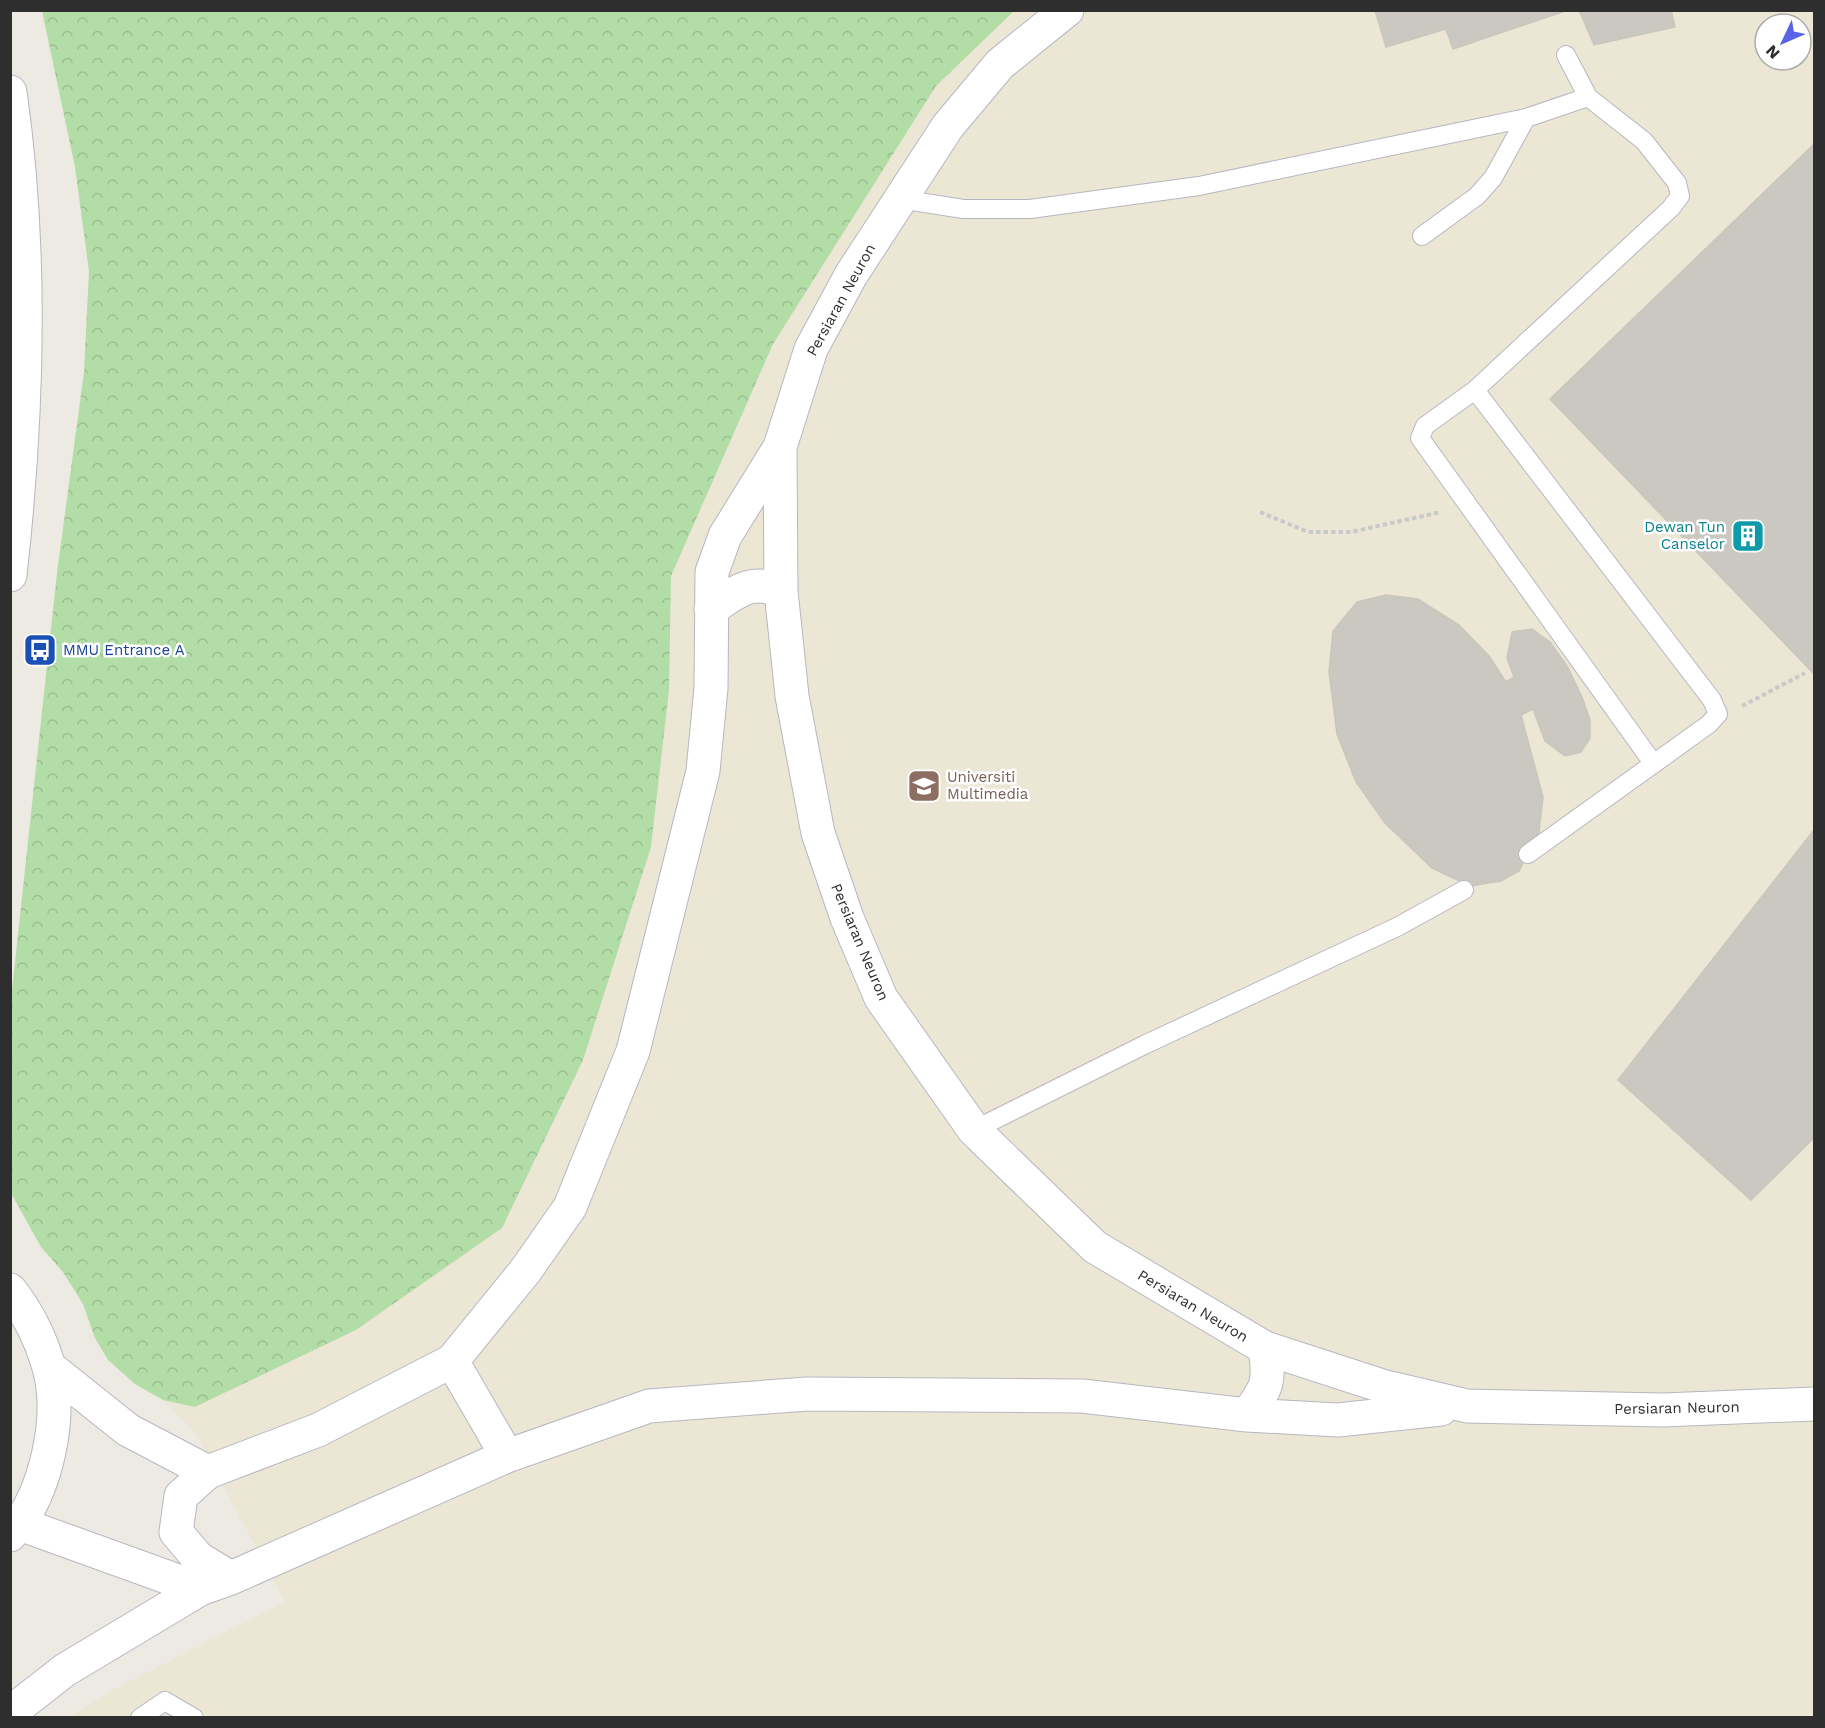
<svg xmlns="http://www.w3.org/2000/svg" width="1825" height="1728" font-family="'Work Sans',sans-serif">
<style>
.education{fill:#ece7d5;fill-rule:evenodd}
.park{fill:url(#park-crowns)}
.building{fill:#cac8c0;stroke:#c9c6bc;stroke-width:1.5}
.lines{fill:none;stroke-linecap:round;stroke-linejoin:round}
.lane-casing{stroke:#b6b7c0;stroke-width:20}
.secondary-casing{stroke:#b6b7c0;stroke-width:35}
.path{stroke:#c9c9c9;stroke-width:4;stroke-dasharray:4.5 3;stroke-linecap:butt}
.lane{stroke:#fff;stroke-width:18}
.secondary{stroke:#fff;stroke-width:33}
.labels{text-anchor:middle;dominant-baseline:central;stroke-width:5;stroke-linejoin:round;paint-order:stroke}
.street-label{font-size:15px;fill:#2e2e2e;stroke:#fff}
.culture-label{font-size:15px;fill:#0d838f;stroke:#fff;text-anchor:end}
.transit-label{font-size:15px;fill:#164399;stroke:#fff;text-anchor:start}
.education-label{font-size:15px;fill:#785e54;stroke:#fff;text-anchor:start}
</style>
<defs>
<pattern id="park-crowns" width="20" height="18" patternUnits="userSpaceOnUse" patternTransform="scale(1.5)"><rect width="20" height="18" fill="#b3dda6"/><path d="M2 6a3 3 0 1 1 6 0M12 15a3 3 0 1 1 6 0" fill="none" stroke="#9abe8f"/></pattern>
</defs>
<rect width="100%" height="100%" fill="#edeae3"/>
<!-- education -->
<path class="education" d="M42,11H1814V1717H69L113,1690L285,1602L194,1431L163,1400L135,1384L108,1360L95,1338L83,1304L63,1272L41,1247L11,1193V999L57,573L84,372L89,271L75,167ZM1765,24H1801V60H1765Z"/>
<!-- park -->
<path class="park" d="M42,11H1014L936,86L773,344L671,576L669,690L651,847L583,1060L502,1228L356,1330L195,1407L163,1400L135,1384L108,1360L95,1338L83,1304L63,1272L41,1247L11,1193V999L57,573L84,372L89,271L75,167Z"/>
<!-- building -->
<path class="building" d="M1375,10H1568L1453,49L1446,29L1386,47Z
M1579,10H1671L1675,27L1594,45Z
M1814,144V674L1550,399Z
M1386,595L1418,599L1459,625L1489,656L1506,682L1514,677L1507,658L1512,632L1532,629L1550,642L1567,666L1582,697L1590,720V738L1581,752L1565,756L1545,741L1533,709L1521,715L1543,797L1539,832L1519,871L1501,881L1470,886L1432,868L1385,823L1356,782L1337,734L1329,672L1333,631L1357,602Z
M1814,830V1138L1751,1200L1618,1080Z"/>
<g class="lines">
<!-- lane casing -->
<g class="lane-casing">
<path id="lane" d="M1566,55L1588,97L1644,141L1677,183L1680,196L1671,208L1475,390L1425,426L1420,438L1653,763
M900,199L963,209H1030L1199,186L1526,118L1588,97
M1422,236L1477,196L1493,178L1526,118
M1475,390L1712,700L1718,714L1709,724L1528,854
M974,1130L1144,1045L1397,927L1464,890
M140,1718L165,1701L194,1718"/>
</g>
<!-- secondary casing -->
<g class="secondary-casing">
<path id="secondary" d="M1067,10L1000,64L948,126L851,275L811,349L780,447L781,591L792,696L818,833L847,918L881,998L974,1130L1095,1247L1265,1348L1382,1386L1467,1406L1663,1410L1814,1404
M10,92C33,252 28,415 10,575
M711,609C737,592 750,578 781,591
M10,1290C28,1313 40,1337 48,1364C64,1416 46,1495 10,1535
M452,1361L507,1456
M49,1367L128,1430L208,1472
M1247,1415C1268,1386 1270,1383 1265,1348
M20,1524L200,1589
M231,1578L198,1558L176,1532L181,1496L208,1472L318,1430L452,1361L526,1270L570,1207L633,1051L703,771L711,688L712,572L725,536L780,447
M10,1713L65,1670L200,1589L231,1578L507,1456L649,1406L807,1394L1082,1396L1247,1415L1338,1420L1441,1409"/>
</g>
<!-- path -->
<path class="path" d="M1260,512L1308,532H1351L1441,512
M1742,706L1805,673"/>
<!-- lane -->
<use href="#lane" class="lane"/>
<!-- secondary -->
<use href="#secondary" class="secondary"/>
</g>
<!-- icons -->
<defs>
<g id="building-square" transform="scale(1.725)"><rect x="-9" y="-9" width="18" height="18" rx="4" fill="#0f9aa8" stroke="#fff"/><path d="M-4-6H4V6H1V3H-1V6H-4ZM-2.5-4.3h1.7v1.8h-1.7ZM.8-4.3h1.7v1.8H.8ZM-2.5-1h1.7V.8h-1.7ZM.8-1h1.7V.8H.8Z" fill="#fff"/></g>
<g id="bus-square" transform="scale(1.725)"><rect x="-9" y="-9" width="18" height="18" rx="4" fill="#1a4fb4" stroke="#fff"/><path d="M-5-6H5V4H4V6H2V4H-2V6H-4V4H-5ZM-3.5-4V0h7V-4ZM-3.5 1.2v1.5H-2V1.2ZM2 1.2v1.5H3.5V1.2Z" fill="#fff"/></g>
<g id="university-square" transform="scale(1.725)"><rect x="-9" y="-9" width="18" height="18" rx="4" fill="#8d6e63" stroke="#fff"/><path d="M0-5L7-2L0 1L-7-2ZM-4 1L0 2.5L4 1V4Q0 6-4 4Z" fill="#fff"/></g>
</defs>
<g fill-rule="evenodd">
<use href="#building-square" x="1748" y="536"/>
<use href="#bus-square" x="40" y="650"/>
<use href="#university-square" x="924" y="786"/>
</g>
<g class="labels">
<!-- street labels -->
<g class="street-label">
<text transform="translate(841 300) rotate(-61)">Persiaran Neuron</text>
<text transform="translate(860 942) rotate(67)">Persiaran Neuron</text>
<text transform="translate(1193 1306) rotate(31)">Persiaran Neuron</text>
<text transform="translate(1677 1408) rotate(-1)">Persiaran Neuron</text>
</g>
<!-- culture labels -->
<g class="culture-label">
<text x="1725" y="527">Dewan Tun<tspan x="1725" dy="17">Canselor</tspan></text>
</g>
<!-- transit labels -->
<g class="transit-label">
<text x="63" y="650">MMU Entrance A</text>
</g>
<!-- education labels -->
<g class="education-label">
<text x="947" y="777">Universiti<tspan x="947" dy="17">Multimedia</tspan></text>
</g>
</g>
<!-- border -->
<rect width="1825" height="1728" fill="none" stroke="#2e2e2e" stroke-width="24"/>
<!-- north arrow -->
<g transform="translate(1783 42) rotate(226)"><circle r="28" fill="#ffffff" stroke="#ababab" stroke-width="1.5"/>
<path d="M0-4.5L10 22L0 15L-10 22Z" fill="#5863e5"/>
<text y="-9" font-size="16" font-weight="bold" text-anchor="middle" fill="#2e2e2e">N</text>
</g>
</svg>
